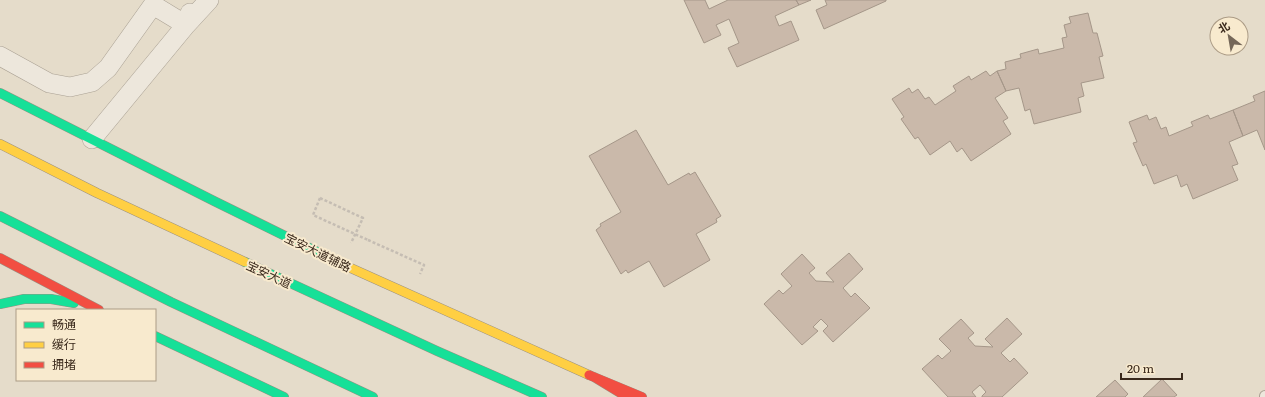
<svg xmlns="http://www.w3.org/2000/svg" width="1265" height="397" font-family="Literata,'Noto Sans SC',serif">
<style>
.building{fill:#cab9aa;stroke:#a59789}
.lines{fill:none;stroke-linecap:round;stroke-linejoin:round}
.lane-casing{stroke:#aaa194;stroke-width:12}
.street-casing{stroke:#aaa194;stroke-width:20}
.fast-casing{stroke:#9a9083;stroke-width:10}
.slow-casing{stroke:#9a9083;stroke-width:10}
.jam-casing{stroke:#9a9083;stroke-width:10}
.path{stroke:#c5bdb3;stroke-width:2.5;stroke-dasharray:3 2;stroke-linecap:butt}
.lane{stroke:#ede7dc;stroke-width:10}
.street{stroke:#ede7dc;stroke-width:19}
.fast{stroke:#16e098;stroke-width:9}
.slow{stroke:#ffcf43;stroke-width:9}
.jam{stroke:#f24e42;stroke-width:9}
.path-bridge{stroke:#c5bdb3;stroke-width:2.5;stroke-dasharray:3 2;stroke-linecap:butt}
.labels{text-anchor:middle;dominant-baseline:central;stroke-width:4;stroke-linejoin:round;paint-order:stroke}
.street-label{font-size:12px;fill:#39281b;stroke:#f8eace}
</style>
<rect width="100%" height="100%" fill="#e5dcca"/>
<!-- building -->
<path class="building" d="M684,0H705L709,9L728,0H796L799,5L775,16L779,26L791,21L799,40L737,67L728,48L739,43L729,19L716,25L721,35L704,43Z
M796,0H811L799,5Z
M825,0H886V1L824,29L816,10L827,5Z
M1088,13L1093,33H1097L1103,56L1099,57L1104,78L1081,83L1084,96L1078,98L1081,112L1034,124L1030,109L1025,111L1019,88L1006,91L997,71L1006,69L1005,62L1021,58L1020,54L1038,49L1039,54L1064,48L1062,38L1067,37L1064,25L1071,23L1069,17Z
M986,71L990,76L997,71L1006,91L995,98L1008,118L1003,121L1011,134L971,161L962,148L957,152L950,141L930,155L918,137L915,139L901,119L904,117L892,99L909,88L912,93L918,89L925,99L929,97L935,105L956,91L953,86L969,76L971,80Z
M1265,91V150L1257,130L1243,136L1233,110L1255,101L1253,96Z
M1233,110L1243,136L1229,142L1238,164L1232,166L1238,180L1193,199L1187,184L1181,187L1177,175L1154,184L1146,164L1143,166L1133,143L1137,142L1129,122L1147,115L1149,120L1156,117L1161,129L1166,127L1169,136L1193,126L1191,122L1208,115L1210,119Z
M636,130L668,185L689,173L690,175L695,172L721,216L716,219L717,222L696,234L710,260L664,287L649,261L628,273L626,270L621,274L596,230L601,226L600,224L621,212L589,156Z
M849,253L863,269L843,288L851,297L855,293L870,308L833,342L823,331L828,326L821,319L813,327L818,331L802,345L764,304L779,290L783,294L792,286L781,274L802,254L815,268L809,273L816,281L834,282L826,273Z
M1007,318L1022,334L1001,353L1010,362L1014,358L1028,373L1002,397H982V396L986,392L980,385L972,392L976,397H948L922,369L938,355L942,359L951,351L939,339L961,319L974,333L968,338L975,346L993,347L985,339Z
M1162,379L1177,395L1174,397H1143Z
M1115,380L1128,394L1125,397H1096Z"/>
<g class="lines">
<!-- lane casing -->
<g class="lane-casing">
<path id="lane" d="M1265,397V396"/>
</g>
<!-- street casing -->
<g class="street-casing">
<path id="street" d="M0,56L49,83L70,87L92,82L108,68L153,5L186,25L209,0
M92,139L186,25L190,13"/>
</g>
<!-- fast casing -->
<g class="fast-casing">
<path id="fast" d="M0,93L214,201L344,265
M0,216L171,302L373,397
M245,262L437,351L542,397
M0,304L24,299H51L74,303
M155,336L284,397"/>
</g>
<!-- slow casing -->
<g class="slow-casing">
<path id="slow" d="M0,144L97,193L245,262
M344,265L589,375"/>
</g>
<!-- jam casing -->
<g class="jam-casing">
<path id="jam" d="M0,258L99,310
M589,375L642,397
M594,377L627,397"/>
</g>
<!-- path -->
<path class="path" d="M320,198L363,218L351,243
M368,240L424,265L420,274"/>
<!-- lane -->
<use href="#lane" class="lane"/>
<!-- street -->
<use href="#street" class="street"/>
<!-- fast -->
<use href="#fast" class="fast"/>
<!-- slow -->
<use href="#slow" class="slow"/>
<!-- jam -->
<use href="#jam" class="jam"/>
<!-- path-bridge -->
<path class="path-bridge" d="M320,198L313,215L368,240"/>
</g>
<g class="labels">
<!-- street labels -->
<g class="street-label">
<text transform="translate(318 252) rotate(26)">宝安大道辅路</text>
<text transform="translate(269 274) rotate(25)">宝安大道</text>
</g>
</g>
<!-- legend -->
<rect x="16" y="309" width="140" height="72" fill="#f8eace" stroke="#ac9c86"/>
<rect x="24" y="322" width="20" height="6" fill="#16e098" stroke="#ac9c86"/>
<text x="52" y="329" font-size="12" fill="#39281b">畅通</text>
<rect x="24" y="342" width="20" height="6" fill="#ffcf43" stroke="#ac9c86"/>
<text x="52" y="349" font-size="12" fill="#39281b">缓行</text>
<rect x="24" y="362" width="20" height="6" fill="#f24e42" stroke="#ac9c86"/>
<text x="52" y="369" font-size="12" fill="#39281b">拥堵</text>
<!-- north arrow -->
<g transform="translate(1229 36) rotate(329)"><circle r="19" fill="#f8eace" stroke="#ac9c86"/>
<path d="M0-3L7 15L0 10L-7 15Z" fill="#756758"/>
<text y="-6" font-size="11" font-weight="bold" text-anchor="middle" fill="#39281b">北</text>
</g>
<!-- scale -->
<path d="M1121 373v6h61v-6" fill="none" stroke="#39281b" stroke-width="2"/>
<text x="1127" y="373" font-size="12" fill="#39281b" stroke="#f8eace" stroke-width="3" paint-order="stroke">20 m</text>
</svg>
